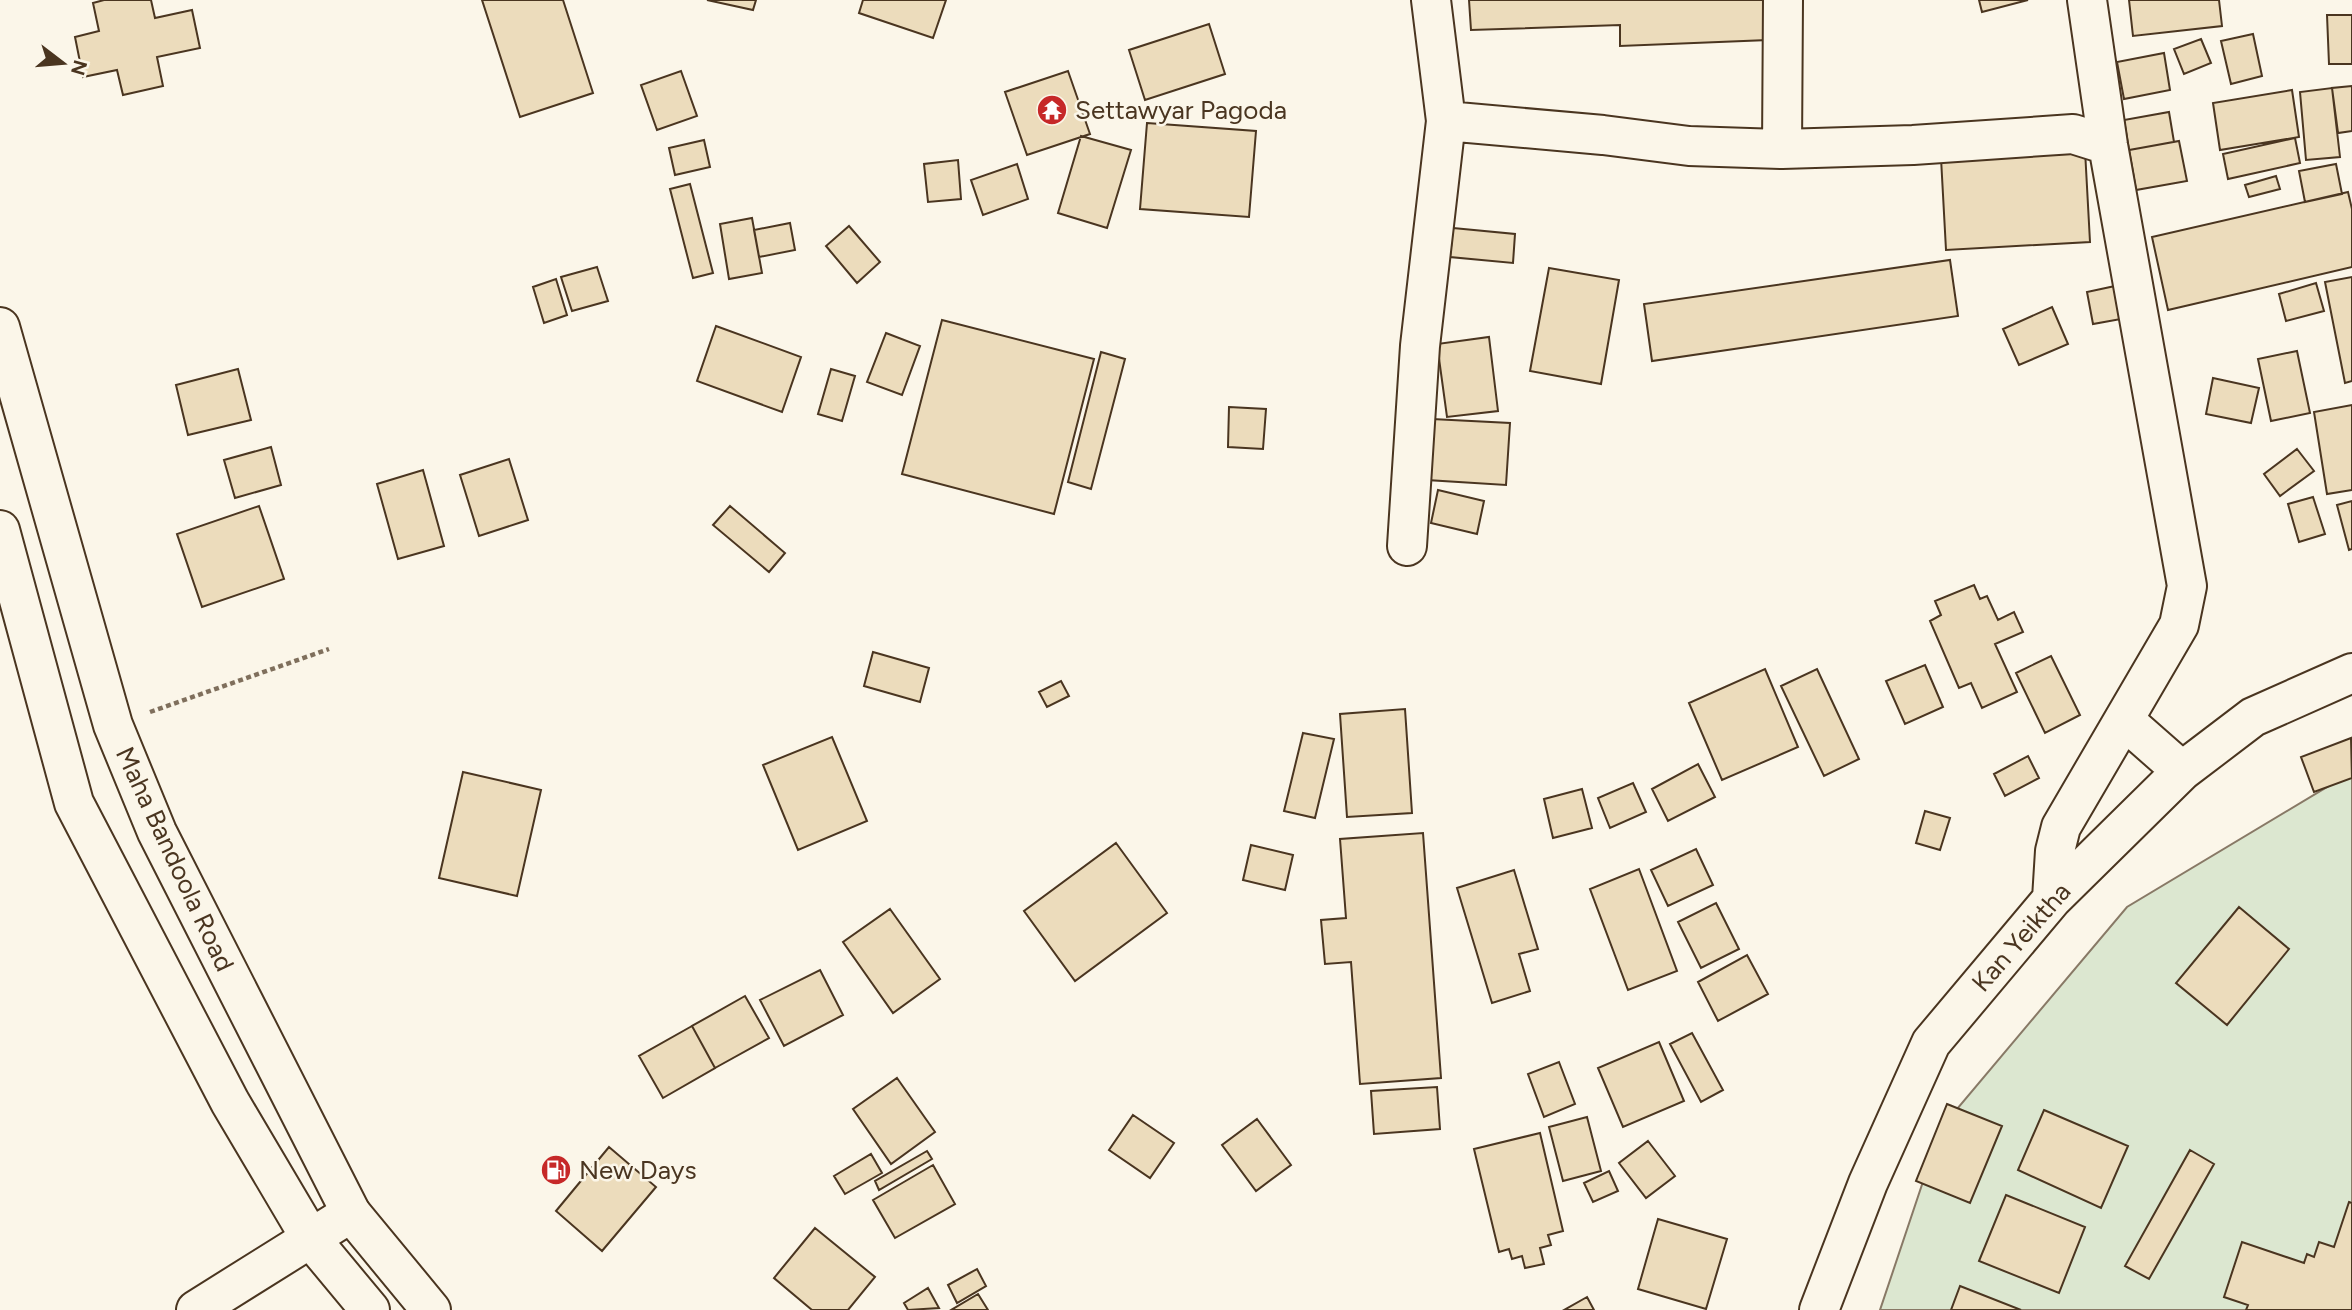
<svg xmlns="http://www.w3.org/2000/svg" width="2352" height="1310" font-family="Figtree,sans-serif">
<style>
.green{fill:#dce7d0;stroke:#887966;stroke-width:2}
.building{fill:#ecdcbc;stroke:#4a3520;stroke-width:2}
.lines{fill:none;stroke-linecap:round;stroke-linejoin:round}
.minor-casing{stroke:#4a3520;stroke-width:42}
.major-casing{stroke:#4a3520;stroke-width:42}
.path{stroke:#7f6f5c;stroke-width:4.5;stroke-dasharray:5 3.5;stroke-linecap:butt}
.minor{stroke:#fbf6e9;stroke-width:38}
.major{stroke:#fbf6e9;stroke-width:38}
.labels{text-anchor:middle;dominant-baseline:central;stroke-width:5;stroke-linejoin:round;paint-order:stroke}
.poi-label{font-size:26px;fill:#4a3520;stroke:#fbf6e9;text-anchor:start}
.street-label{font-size:26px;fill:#4a3520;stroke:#fbf6e9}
</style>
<rect width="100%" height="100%" fill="#fbf6e9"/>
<!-- green -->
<path class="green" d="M2352,772V1310H1880L1941,1128L2127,907Z"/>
<!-- building -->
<path class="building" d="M104,0H151L155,18L192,10L200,48L157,57L163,86L123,95L117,70L83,77L75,37L99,31L93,3Z
M482,0H563L593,93L520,117Z
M707,0H756L753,10Z
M863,0H946L933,38L859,13Z
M1469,0H1767L1768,40L1620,46V25L1471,30Z
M1979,0H2028L1982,12Z
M2129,0H2219L2222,26L2133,36Z
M2327,15H2352V64H2329Z
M1209,24L1225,74L1145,100L1129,50Z
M2253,34L2262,76L2231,84L2221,41Z
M2201,39L2211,63L2184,74L2174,49Z
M2164,53L2170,90L2124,99L2117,62Z
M681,71L697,116L657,130L641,85Z
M1068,71L1090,134L1027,155L1005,92Z
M2352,86V131L2338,133L2332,88Z
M2332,88L2340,157L2306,160L2300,92Z
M2292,90L2299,137L2220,150L2213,103Z
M2169,112L2174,142L2129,150L2124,120Z
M1147,123L1256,131L1249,217L1140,209Z
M1081,136L1131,150L1107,228L1058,213Z
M2295,138L2300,163L2228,179L2223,154Z
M704,140L710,167L675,175L669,148Z
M2179,141L2187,181L2136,190L2129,150Z
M2085,150L2090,242L1946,250L1941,158Z
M958,160L961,199L928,202L924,164Z
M1017,164L1028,199L983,215L971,180Z
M2336,164L2342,194L2305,202L2299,171Z
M2276,176L2280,189L2249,197L2245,185Z
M690,184L713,273L693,278L670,189Z
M2348,192L2352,209V267L2168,310L2152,237Z
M752,218L762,273L729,279L720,224Z
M790,223L795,250L759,257L754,230Z
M849,226L880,262L857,283L826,246Z
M1453,228L1515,234L1513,263L1450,257Z
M1950,260L1958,316L1652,361L1644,304Z
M597,267L608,301L572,311L561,277Z
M1549,268L1619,280L1601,384L1530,371Z
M2352,277V381L2345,383L2325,282Z
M556,279L567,315L544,323L533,287Z
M2316,283L2324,311L2286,321L2279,294Z
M2115,286L2121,319L2093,324L2087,292Z
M2052,307L2068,344L2019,365L2003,329Z
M942,320L1094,359L1054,514L902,474Z
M716,326L801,357L782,412L697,381Z
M886,333L920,346L902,395L867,382Z
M1489,337L1498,411L1447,417L1437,344Z
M2297,351L2310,413L2271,421L2258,359Z
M1101,352L1125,359L1091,489L1068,482Z
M238,369L251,420L188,435L176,385Z
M831,369L855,376L842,421L818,414Z
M2213,378L2259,388L2251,423L2206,414Z
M2352,405V490L2327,494L2314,412Z
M1229,407L1266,409L1263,449L1228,447Z
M1432,419L1510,423L1506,485L1427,480Z
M271,447L281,485L235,498L224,460Z
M2297,449L2314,471L2280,496L2264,474Z
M509,459L528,520L479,536L460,475Z
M423,470L444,546L398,559L377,484Z
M1438,490L1484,501L1477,534L1431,523Z
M2313,497L2325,534L2299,542L2288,504Z
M2352,501V549L2349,550L2337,505Z
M259,506L284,579L202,607L177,534Z
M730,506L785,553L769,572L713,525Z
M1974,585L1980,599L1987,596L1998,620L2014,612L2023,632L1995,644L2017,692L1982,708L1971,683L1959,688L1930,621L1941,615L1935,601Z
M873,652L929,668L920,702L864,686Z
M2051,656L2080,715L2045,733L2016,673Z
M1925,665L1943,707L1905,724L1886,681Z
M1765,669L1798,747L1722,780L1689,703Z
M1817,669L1859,759L1824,776L1781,686Z
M1061,681L1069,696L1047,707L1039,692Z
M1405,709L1412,813L1347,817L1340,714Z
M1303,733L1334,739L1315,818L1284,811Z
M832,737L867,821L798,850L763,765Z
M2351,738L2352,778L2314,792L2301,757Z
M2028,756L2039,778L2005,796L1994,774Z
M1698,764L1715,797L1668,821L1652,789Z
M463,772L541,790L517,896L439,878Z
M1633,783L1646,812L1610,828L1598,798Z
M1582,789L1592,828L1553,838L1544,799Z
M1925,811L1950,818L1940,850L1916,843Z
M1423,833L1441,1078L1360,1084L1351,962L1325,964L1321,920L1346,918L1340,839Z
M1116,843L1167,913L1075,981L1024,911Z
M1251,845L1293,855L1285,890L1243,880Z
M1696,849L1713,885L1668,906L1651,870Z
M1639,869L1677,971L1628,990L1590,889Z
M1514,870L1538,949L1519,954L1530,991L1492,1003L1457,888Z
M1716,903L1739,949L1701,968L1678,922Z
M2239,907L2289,949L2227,1025L2176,983Z
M890,909L940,979L893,1013L843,942Z
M1747,955L1768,994L1718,1021L1698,982Z
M820,970L843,1015L784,1046L760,1000Z
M745,996L769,1038L715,1068L692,1026Z
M692,1026L715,1068L663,1098L639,1056Z
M1692,1033L1723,1090L1701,1102L1670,1044Z
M1659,1042L1684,1101L1623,1127L1598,1068Z
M1559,1062L1575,1104L1544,1117L1528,1074Z
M897,1078L935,1132L891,1164L853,1109Z
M1437,1087L1440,1129L1374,1134L1371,1091Z
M1947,1104L2002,1126L1970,1203L1916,1181Z
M2044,1110L2128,1146L2101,1208L2018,1170Z
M1133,1115L1174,1143L1150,1178L1109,1150Z
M1587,1117L1601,1171L1563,1181L1549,1127Z
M1257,1119L1291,1165L1256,1191L1222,1145Z
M1540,1133L1563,1231L1548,1235L1551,1245L1540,1248L1544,1264L1525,1268L1522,1256L1512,1259L1509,1249L1499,1252L1474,1149Z
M1648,1141L1675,1176L1646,1198L1619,1163Z
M609,1147L656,1187L602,1251L556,1211Z
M2190,1150L2214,1164L2149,1279L2125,1266Z
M927,1151L932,1159L879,1190L875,1181Z
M871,1154L882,1173L845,1194L834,1176Z
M933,1165L955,1204L895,1238L873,1200Z
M1609,1171L1618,1191L1593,1202L1584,1183Z
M2006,1195L2085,1227L2059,1293L1979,1261Z
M2349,1202L2352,1203V1310H2246L2248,1305L2224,1297L2242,1242L2304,1263L2307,1254L2314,1257L2319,1242L2334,1247Z
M1658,1219L1727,1239L1706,1309L1638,1289Z
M815,1228L875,1277L848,1310H812L774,1278Z
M977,1269L986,1286L957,1303L948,1285Z
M1960,1286L2021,1310H1951Z
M928,1288L939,1308L908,1310L904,1303Z
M978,1294L988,1310H951Z
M1587,1297L1594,1310H1564Z"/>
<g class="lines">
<!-- minor casing -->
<g class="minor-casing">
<path id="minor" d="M1783,0L1782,149L1913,145L2073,134L2108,145
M1446,121L1603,135L1689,146L1782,149
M1407,546L1420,346L1446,121L1431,0
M2124,720L2182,771
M2052,899L2055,851L2061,827L2179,625L2187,586L2108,145L2087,0
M196,1310L351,1213
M1819,1310L1868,1183L1931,1043L2052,899L2182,771L2253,717L2352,673"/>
</g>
<!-- major casing -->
<g class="major-casing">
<path id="major" d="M0,327L113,725L157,832L351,1213L431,1310
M0,530L74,803L230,1102L311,1239L370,1310"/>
</g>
<!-- path -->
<path class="path" d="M150,712L329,649"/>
<!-- minor -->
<use href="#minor" class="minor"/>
<!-- major -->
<use href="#major" class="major"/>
</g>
<!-- icons -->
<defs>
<g id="temple-disc" transform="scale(1.575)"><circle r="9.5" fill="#c62828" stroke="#fbf6e9"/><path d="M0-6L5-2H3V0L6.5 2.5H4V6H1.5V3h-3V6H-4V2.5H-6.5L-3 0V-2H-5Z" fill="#fff"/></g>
<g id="fuel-disc" transform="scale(1.575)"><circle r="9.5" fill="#c62828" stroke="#fbf6e9"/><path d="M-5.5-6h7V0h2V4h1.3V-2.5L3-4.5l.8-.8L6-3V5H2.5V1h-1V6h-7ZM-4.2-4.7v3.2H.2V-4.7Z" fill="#fff"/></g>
</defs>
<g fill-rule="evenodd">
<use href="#temple-disc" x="1052" y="110"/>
<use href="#fuel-disc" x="556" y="1170"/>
</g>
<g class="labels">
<!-- poi labels -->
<g class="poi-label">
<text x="1075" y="110">Settawyar Pagoda</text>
<text x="579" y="1170">New Days</text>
</g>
<!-- street labels -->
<g class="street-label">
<text transform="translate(175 859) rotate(65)">Maha Bandoola Road</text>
<text transform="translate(2021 937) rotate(-49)">Kan Yeiktha</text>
</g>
</g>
<!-- north arrow -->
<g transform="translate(63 63) rotate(106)" stroke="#fbf6e9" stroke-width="5" paint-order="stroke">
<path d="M0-5L12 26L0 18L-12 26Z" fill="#4a3520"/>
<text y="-10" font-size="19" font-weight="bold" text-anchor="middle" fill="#4a3520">N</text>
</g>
</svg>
